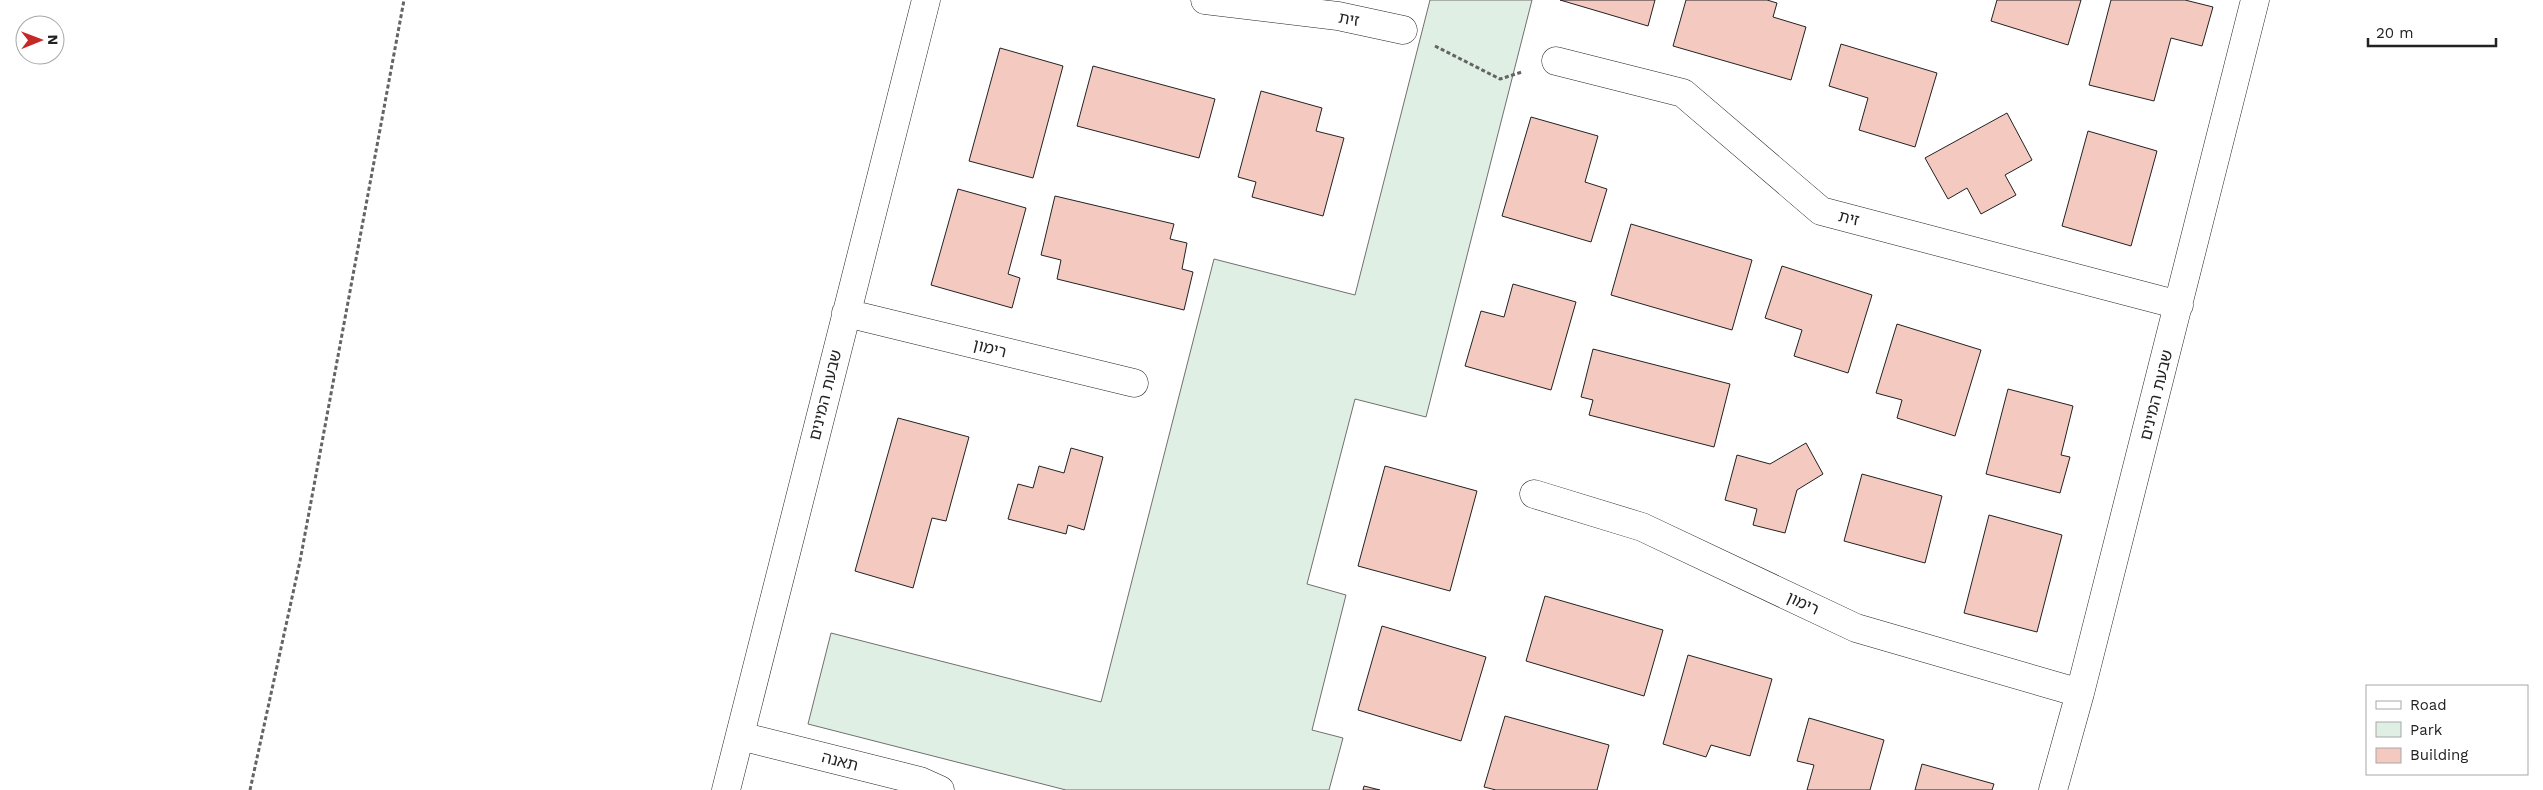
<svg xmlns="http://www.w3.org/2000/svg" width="2543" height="790" font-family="'Work Sans','Noto Sans Hebrew',sans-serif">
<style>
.green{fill:#e0efe3;stroke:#6f6f6f}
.building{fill:#f3c9c0;stroke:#222}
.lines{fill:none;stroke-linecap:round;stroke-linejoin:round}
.street-casing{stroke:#222;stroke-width:29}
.path{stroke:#646464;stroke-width:3;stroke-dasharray:4 2.5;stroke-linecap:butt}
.street{stroke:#fff;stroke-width:28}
.labels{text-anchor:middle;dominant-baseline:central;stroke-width:4;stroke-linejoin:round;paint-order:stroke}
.street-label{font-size:16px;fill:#222;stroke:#fff}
</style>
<rect width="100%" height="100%" fill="#fff"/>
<!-- green -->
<path class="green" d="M1430,0H1532L1426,417L1355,399L1307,584L1346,595L1312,730L1343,738L1329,790H1066L808,724L831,633L1101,702L1214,259L1355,295Z"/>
<!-- building -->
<path class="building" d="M1560,0H1655L1648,26Z
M1686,0H1767L1777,3L1773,17L1806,27L1791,80L1673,46Z
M1997,0H2081L2068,45L1991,21Z
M2111,0H2185L2213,7L2202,46L2171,38L2154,101L2089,85Z
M1841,44L1937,73L1915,147L1859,130L1868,98L1829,86Z
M1000,48L1063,66L1033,178L969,161Z
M1093,66L1215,99L1199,158L1077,126Z
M1261,91L1322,108L1316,131L1344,138L1323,216L1252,197L1256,182L1238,177Z
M2007,113L2032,160L2005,175L2016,195L1981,214L1967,188L1948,199L1925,158Z
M1531,117L1598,136L1585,182L1607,189L1591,242L1502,216Z
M2088,131L2157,151L2131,246L2062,226Z
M958,189L1026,208L1008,274L1020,278L1012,308L931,285Z
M1055,196L1174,224L1170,239L1187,243L1182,269L1193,272L1184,310L1057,279L1061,260L1041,255Z
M1631,224L1752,260L1732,330L1611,295Z
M1782,266L1872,295L1848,373L1794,356L1802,330L1765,318Z
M1513,284L1576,302L1551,390L1465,366L1481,311L1504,317Z
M1897,324L1981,350L1955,436L1897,418L1902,400L1876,393Z
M1593,349L1730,384L1714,447L1589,415L1593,400L1581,397Z
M2008,389L2073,406L2061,455L2070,457L2060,493L1986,474Z
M898,418L969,437L946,521L932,518L913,588L855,571Z
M1806,443L1823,474L1797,490L1785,533L1753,525L1757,509L1725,500L1737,455L1770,464Z
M1071,448L1103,457L1084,530L1068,525L1066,534L1008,519L1018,484L1033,488L1039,466L1064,473Z
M1385,466L1477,491L1450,591L1358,566Z
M1862,474L1942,496L1925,563L1844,541Z
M1989,515L2062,535L2037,632L1964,613Z
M1545,596L1663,630L1644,696L1526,661Z
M1382,626L1486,657L1461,741L1358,710Z
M1688,655L1772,679L1750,756L1711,745L1706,757L1663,744Z
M1505,716L1609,745L1597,790H1496L1484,787Z
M1809,718L1884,740L1870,790H1807L1814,765L1797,761Z
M1922,764L1994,784L1992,790H1915Z
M1364,786L1380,790H1363Z"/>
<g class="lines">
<!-- street casing -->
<g class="street-casing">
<path id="street" d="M1205,0L1338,16L1403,30
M1556,61L1683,93L1821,211L2179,305
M846,313L1134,383
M1534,494L1642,527L1856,628L2080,693
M740,736L920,781L940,790
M726,790L926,0
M2053,790L2080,693L2255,0"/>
</g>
<!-- path -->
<path class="path" d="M1435,46L1500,79L1522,72
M250,790L300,561L404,0"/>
<!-- street -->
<use href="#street" class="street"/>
</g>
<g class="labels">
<!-- street labels -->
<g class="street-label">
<text transform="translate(1349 19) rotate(11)">זית</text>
<text transform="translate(1849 218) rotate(15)">זית</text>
<text transform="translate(990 348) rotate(14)">רימון</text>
<text transform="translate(825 395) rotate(-76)">שבעת המינים</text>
<text transform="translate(2156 395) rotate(-76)">שבעת המינים</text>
<text transform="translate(1803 603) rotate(25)">רימון</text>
<text transform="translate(840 761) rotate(14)">תאנה</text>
</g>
</g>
<!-- legend -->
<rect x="2366" y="685" width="162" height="90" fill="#ffffff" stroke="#a7a7a7"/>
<rect x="2376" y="701" width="25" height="8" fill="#ffffff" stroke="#a7a7a7"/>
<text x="2410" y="710" font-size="15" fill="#222222">Road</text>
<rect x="2376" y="722" width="25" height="15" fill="#e0efe3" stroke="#a7a7a7"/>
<text x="2410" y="735" font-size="15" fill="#222222">Park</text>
<rect x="2376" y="748" width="25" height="15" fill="#f3c9c0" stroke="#a7a7a7"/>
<text x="2410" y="760" font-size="15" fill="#222222">Building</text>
<!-- north arrow -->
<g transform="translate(40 40) rotate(89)"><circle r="24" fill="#ffffff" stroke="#a7a7a7"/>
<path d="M0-4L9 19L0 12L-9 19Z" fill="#c62828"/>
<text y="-8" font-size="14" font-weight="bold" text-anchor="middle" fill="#222222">N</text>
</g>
<!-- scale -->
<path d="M2368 38v8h128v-8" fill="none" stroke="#222222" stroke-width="2.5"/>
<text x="2376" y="38" font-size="15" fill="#222222" stroke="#ffffff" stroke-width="4" paint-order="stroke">20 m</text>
</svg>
